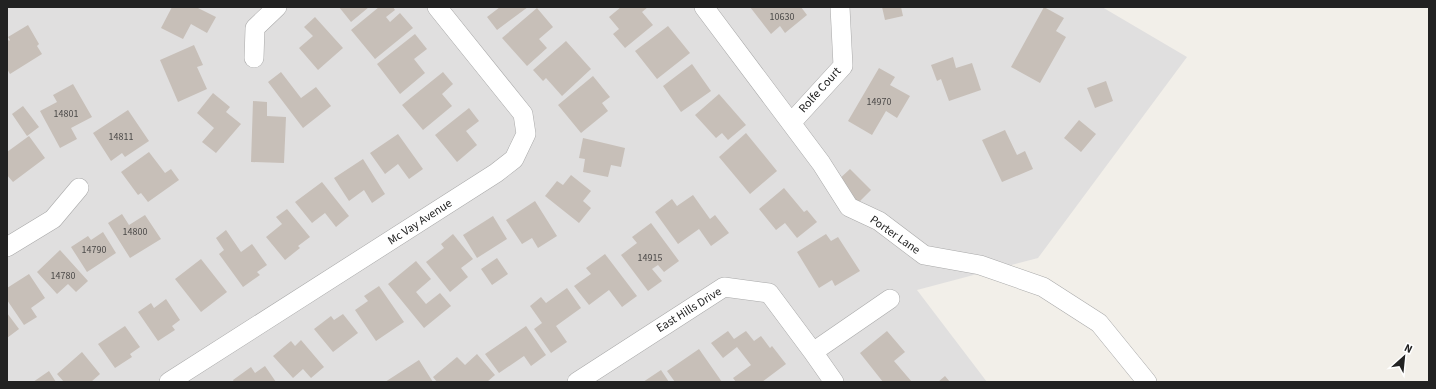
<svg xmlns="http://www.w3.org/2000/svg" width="1436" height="389" font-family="'Source Sans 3',sans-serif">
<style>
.residential{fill:#e0dfdf}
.building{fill:#c7bfb8}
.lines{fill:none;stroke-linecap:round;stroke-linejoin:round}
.street-casing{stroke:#a9a9a9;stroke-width:20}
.street{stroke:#fff;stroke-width:19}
.labels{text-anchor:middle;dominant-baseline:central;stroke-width:4;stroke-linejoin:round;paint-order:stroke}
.number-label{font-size:10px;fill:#4b4948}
.street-label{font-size:12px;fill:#222;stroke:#fff}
</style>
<rect width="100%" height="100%" fill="#f2efe9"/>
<!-- residential -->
<path class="residential" d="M7,7H1102L1187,57L1038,258L917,290L987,382H7Z"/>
<!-- building -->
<path class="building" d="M172,7H196L216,17L207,33L191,24L183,39L161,28Z
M339,7H369L351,22Z
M379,7H393L395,10L386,17L390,22L400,13L413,28L375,59L351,30Z
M500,7H528L497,30L487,17Z
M621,7H648L642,12L653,25L625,48L613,34L619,29L609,17Z
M750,7H801L807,15L785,33L780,26L771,34Z
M882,7H901L903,16L885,20Z
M1044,7L1064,18L1056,31L1066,37L1040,83L1011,67Z
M537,8L553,27L539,39L547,48L527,66L502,38Z
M315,17L343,48L318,70L299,48L313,36L304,27Z
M28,25L39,44L37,46L42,54L10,74L7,69V38L9,41L10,40L8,37Z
M668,26L690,53L657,79L635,51Z
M415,34L427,49L414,59L425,73L400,94L377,64Z
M566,41L591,69L562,96L546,78L543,81L533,70Z
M194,45L203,65L197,67L207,89L178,102L160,60Z
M953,57L956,68L972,63L981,90L949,101L941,79L937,81L931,65Z
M692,64L711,91L681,112L663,86Z
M879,68L895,77L890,85L910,96L897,118L886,111L872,135L848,121Z
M281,72L301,98L316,87L331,106L303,128L268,82Z
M443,72L453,84L442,94L452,106L423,130L402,105Z
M593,76L610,97L602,103L608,111L581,133L558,105Z
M1106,81L1113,101L1095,108L1087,88Z
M73,84L92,117L71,128L77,139L60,148L40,111L57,102L53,95Z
M213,93L230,107L226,112L241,124L216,153L202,142L214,128L197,113Z
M719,94L746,125L728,140L722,133L716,138L695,115Z
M253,101L267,102V116L286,117L284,163L251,162Z
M23,106L39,127L27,136L12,114Z
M469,108L479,121L466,131L477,145L457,162L435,135Z
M128,110L149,141L125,157L122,153L111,161L93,133Z
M1079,120L1096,134L1081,152L1064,138Z
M1005,130L1017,155L1025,151L1033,169L1002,182L982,140Z
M746,133L777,171L750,194L719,157Z
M398,134L423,169L409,179L398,164L385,174L370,153Z
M29,136L45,158L13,182L7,175V152Z
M583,138L625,148L621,167L611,165L608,177L583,172L585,159L579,158Z
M149,152L165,173L171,169L179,180L148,202L141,193L138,195L121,172Z
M363,159L385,194L372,203L364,190L349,201L334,178Z
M850,169L871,190L858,203L836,182Z
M571,175L591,191L583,201L591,208L579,223L545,196L557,181L563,185Z
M322,182L349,216L336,227L325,213L312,223L295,202Z
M784,188L804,212L807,210L817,222L797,238L785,223L776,230L759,209Z
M693,195L710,219L715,215L729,233L711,246L699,229L678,244L655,212L672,199L677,206Z
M535,201L557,236L538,248L532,238L522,244L506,220Z
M287,209L310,237L298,246L300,248L285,260L266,237L282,224L276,217Z
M122,214L129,225L145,215L161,239L130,258L108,223Z
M493,216L507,239L477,258L463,235Z
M651,223L679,261L664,272L658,265L652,269L662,281L648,291L621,255L637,243L632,237Z
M226,230L241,252L252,244L267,265L257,272L260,275L243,287L219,254L224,250L216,238Z
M103,232L116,253L87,272L71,247L88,236L91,240Z
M453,234L473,259L461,268L468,277L450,292L426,262L444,248L441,244Z
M826,234L831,241L838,237L860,271L835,286L832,280L819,288L797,252Z
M60,250L88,281L76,292L68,284L57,294L37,272Z
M605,254L637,296L622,307L609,290L589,305L574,286L591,274L586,268Z
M497,258L508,274L492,285L481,269Z
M201,259L227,292L201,312L175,279Z
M416,261L431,279L416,292L426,304L440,293L451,306L424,328L388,284Z
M29,274L45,298L31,308L37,317L24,325L7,300V288Z
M379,286L404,322L376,341L355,310L368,301L364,296Z
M567,288L581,308L556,326L567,342L551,353L534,329L542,323L530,306L541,297L546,303Z
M166,299L180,320L172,326L175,330L158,341L138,312L151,303L154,308Z
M7,313L19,329L7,338Z
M343,314L358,333L333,352L314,329L331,316L334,320Z
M125,326L140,347L130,354L132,357L115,368L98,344Z
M526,326L546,355L531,366L524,356L499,373L485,354Z
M728,331L734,339L746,331L754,341L761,336L770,348L772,346L786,364L762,382H736L733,378L751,365L737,347L723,358L711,343Z
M887,331L905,352L894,361L912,382H883L860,353Z
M301,340L324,367L311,378L303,369L293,378L273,356L291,341L295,346Z
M699,349L722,382H675L667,371Z
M82,352L100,374L91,382H64L57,374Z
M477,354L495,375L487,382H437L433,377L457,357L465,365Z
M419,360L433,382H385Z
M265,366L276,382H234L233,380L251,367L255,373Z
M661,370L669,382H643Z
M49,371L56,382H33Z
M945,376L950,382H938Z"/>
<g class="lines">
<!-- street casing -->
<g class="street-casing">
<path id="street" d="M704,7L821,163L849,207L879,221L924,255L980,265L1043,287L1099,323L1147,382
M254,58L255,28L277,7
M791,123L843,66L840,7
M7,247L53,219L79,188
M813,352L890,299
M169,382L496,173L514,159L526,134L523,114L437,7
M577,382L724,287L769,293L813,352L834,382"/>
</g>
<!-- street -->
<use href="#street" class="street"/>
</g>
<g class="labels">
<!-- number labels -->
<g class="number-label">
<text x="782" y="17">10630</text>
<text x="879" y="102">14970</text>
<text x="66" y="114">14801</text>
<text x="121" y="137">14811</text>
<text x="135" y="232">14800</text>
<text x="94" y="250">14790</text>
<text x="650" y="258">14915</text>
<text x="63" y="276">14780</text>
</g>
<!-- street labels -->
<g class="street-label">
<text transform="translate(820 90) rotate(-48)">Rolfe Court</text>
<text transform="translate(420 222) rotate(-33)">Mc Vay Avenue</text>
<text transform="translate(895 235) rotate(35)">Porter Lane</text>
<text transform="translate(689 310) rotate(-32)">East Hills Drive</text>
</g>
</g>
<!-- border -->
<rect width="1436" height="389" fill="none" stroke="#222222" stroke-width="16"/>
<!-- north arrow -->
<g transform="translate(1404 357) rotate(27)" stroke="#ffffff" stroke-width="3" paint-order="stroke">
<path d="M0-3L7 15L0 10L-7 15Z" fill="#222222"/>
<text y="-6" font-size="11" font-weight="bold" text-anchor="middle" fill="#222222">N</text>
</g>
</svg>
